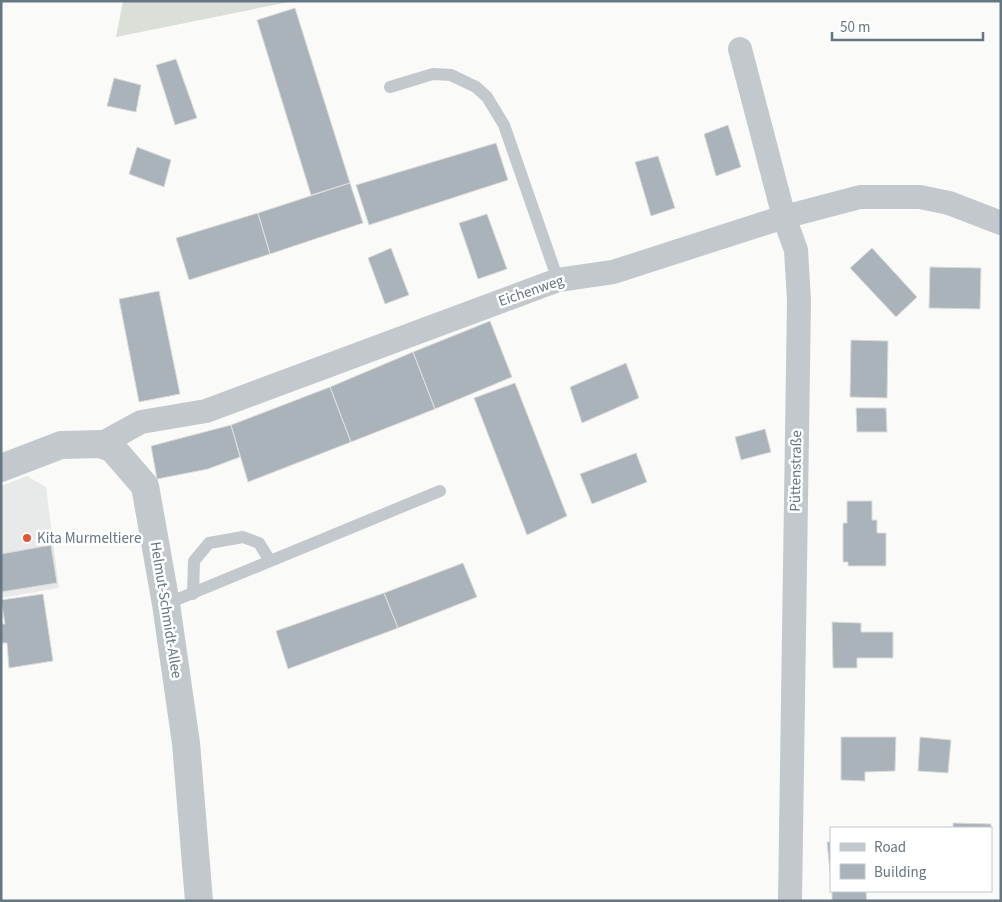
<svg xmlns="http://www.w3.org/2000/svg" width="1002" height="902" font-family="'Source Sans 3',sans-serif">
<style>
.built{fill:#e8e9e9}
.green{fill:#dadfd7}
.building{fill:#aab3b9;stroke:#dcdcda}
.lines{fill:none;stroke-linecap:round;stroke-linejoin:round}
.service{stroke:#c3c8cc;stroke-width:12}
.minor{stroke:#c3c8cc;stroke-width:24}
.tertiary{stroke:#c3c8cc;stroke-width:28}
.poi-dot{fill:#e4572e;stroke:#fff;stroke-width:2}
.labels{text-anchor:middle;dominant-baseline:central;stroke-width:5;stroke-linejoin:round;paint-order:stroke}
.street-label{font-size:15px;fill:#657683;stroke:#fff}
.poi-label{font-size:15px;fill:#657683;stroke:#fff;text-anchor:start}
</style>
<rect width="100%" height="100%" fill="#fafaf8"/>
<!-- built -->
<path class="built" d="M27,476L46,487L59,588L1,598V486Z"/>
<!-- green -->
<path class="green" d="M123,1H294L116,37Z"/>
<!-- building -->
<path class="building" d="M295,8L350,183L311,195L257,20Z
M176,59L197,118L175,125L156,65Z
M114,78L141,85L136,112L107,106Z
M728,125L741,167L716,176L704,134Z
M496,143L508,180L369,225L356,185Z
M137,147L171,160L164,187L129,174Z
M658,156L675,208L651,216L635,162Z
M350,183L363,223L270,254L258,213Z
M258,213L270,254L189,280L176,238Z
M487,214L507,269L478,279L459,223Z
M391,248L409,295L385,304L368,258Z
M872,248L917,297L896,317L850,268Z
M930,267L981,268L980,309L929,308Z
M159,291L180,394L139,402L119,299Z
M490,321L512,377L435,409L413,352Z
M851,340L888,341L887,398L850,397Z
M413,352L435,409L351,442L330,387Z
M626,363L639,398L582,423L570,387Z
M515,383L567,516L527,535L474,398Z
M330,387L351,442L248,482L231,425Z
M856,408H886L887,432H857Z
M231,425L240,457L208,469L157,479L151,446Z
M765,429L771,452L741,460L735,437Z
M636,453L647,482L592,504L580,474Z
M847,501H872V520H877V533H886V566H848V562H843V523H847Z
M51,545L57,583L1,592V554Z
M463,563L477,597L398,628L384,593Z
M384,593L398,628L288,669L276,631Z
M43,594L53,661L9,668L7,643H1V624H5L1,600Z
M832,622L861,623V632H893V658H857V668H833Z
M841,737H896L895,771L865,772V781L841,780Z
M920,737L951,740L948,773L918,771Z
M953,823L991,824V837V828H953Z
M827,842H831V881Z
M832,891H879L866,892L867,901H832Z"/>
<g class="lines">
<!-- service -->
<path class="service" d="M390,87L433,74L451,75L476,87L487,97L504,125L558,280
M193,594L194,561L209,543L243,537L259,543L270,561
M166,604L440,491"/>
<!-- minor -->
<path class="minor" d="M740,49L784,217L796,250L799,300L790,901
M101,444L141,422L206,411L558,280L613,272L784,217L860,197H920L949,203L1001,223"/>
<!-- tertiary -->
<path class="tertiary" d="M1,468L61,445L101,444L113,449L145,486L166,604L186,743L199,901"/>
</g>
<!-- markers -->
<circle class="poi-dot" cx="27" cy="538" r="5"/>
<g class="labels">
<!-- street labels -->
<g class="street-label">
<text transform="translate(531 291) rotate(-19)">Eichenweg</text>
<text transform="translate(796 471) rotate(-89)">Püttenstraße</text>
<text transform="translate(166 610) rotate(81)">Helmut-Schmidt-Allee</text>
</g>
<!-- poi labels -->
<g class="poi-label">
<text x="37" y="538">Kita Murmeltiere</text>
</g>
</g>
<!-- border -->
<rect width="1002" height="902" fill="none" stroke="#657683" stroke-width="5"/>
<!-- legend -->
<rect x="830" y="827" width="162" height="65" fill="#ffffff" stroke="#c1c8cd"/>
<rect x="840" y="843" width="25" height="8" fill="#c3c8cc" stroke="#c1c8cd"/>
<text x="874" y="852" font-size="15" fill="#657683">Road</text>
<rect x="840" y="864" width="25" height="15" fill="#aab3b9" stroke="#c1c8cd"/>
<text x="874" y="877" font-size="15" fill="#657683">Building</text>
<!-- scale -->
<path d="M832 32v8h151v-8" fill="none" stroke="#657683" stroke-width="2.5"/>
<text x="840" y="32" font-size="15" fill="#657683" stroke="#ffffff" stroke-width="4" paint-order="stroke">50 m</text>
</svg>
